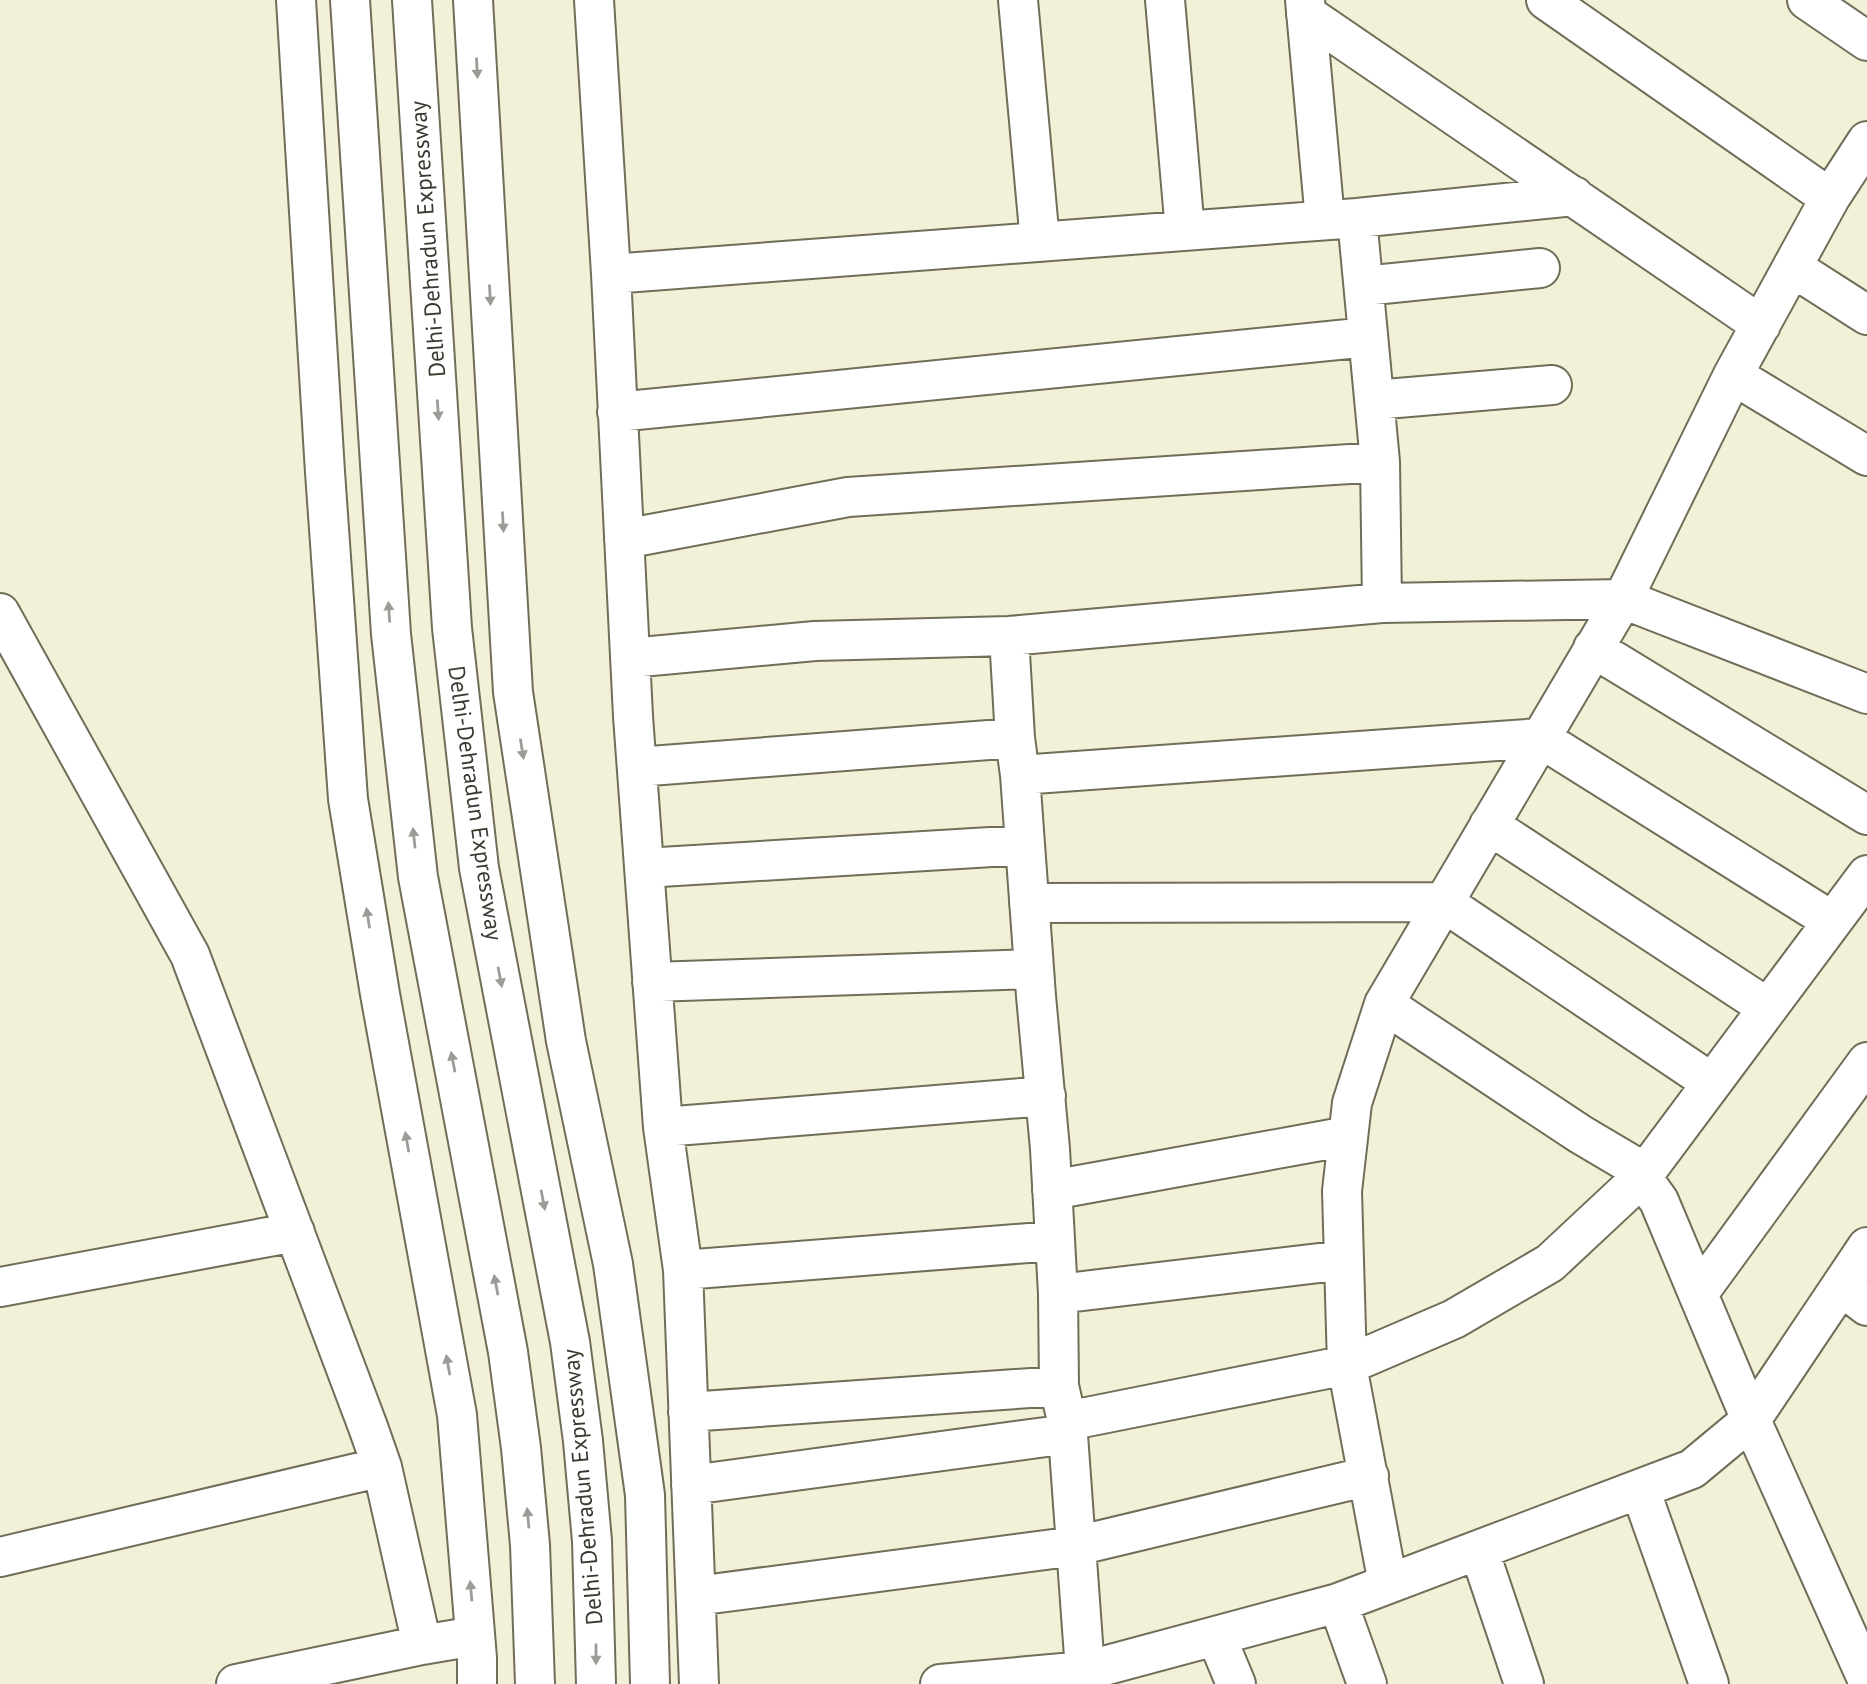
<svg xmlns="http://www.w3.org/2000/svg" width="1867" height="1684" font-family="'PT Sans',sans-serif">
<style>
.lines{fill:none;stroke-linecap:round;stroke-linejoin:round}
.street-casing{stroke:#706d58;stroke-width:42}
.secondary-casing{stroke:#706d58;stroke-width:42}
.highway-casing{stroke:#706d58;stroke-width:42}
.street{stroke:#fff;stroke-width:38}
.secondary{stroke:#fff;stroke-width:38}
.highway{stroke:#fff;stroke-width:38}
.oneway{fill:#9c9c97}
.labels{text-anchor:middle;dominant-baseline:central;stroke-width:5;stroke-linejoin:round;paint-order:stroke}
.street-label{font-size:23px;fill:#3a382f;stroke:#fff}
</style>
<rect width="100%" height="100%" fill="#f3f0d8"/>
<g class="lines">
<!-- street casing -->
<g class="street-casing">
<path id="street" d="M594,0L611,274L633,716L663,1127L683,1270L699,1684
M1018,0L1040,242
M1165,0L1185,231
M1305,0L1325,220
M1546,0L1830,198
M1807,0L1867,41
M1306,14L1761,325
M1357,218L1380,462L1382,603
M1792,267L1867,315
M611,274L1357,218L1574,196
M1364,286L1540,268
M1733,375L1867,456
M1374,400L1552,385
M617,412L1368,337
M624,539L848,497L1380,462
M0,613L190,955L368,1427L382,1467L422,1645
M1009,636L1015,738L1020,775L1036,996L1050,1149L1058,1294L1059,1386L1067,1421L1086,1684
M1593,648L1867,815
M630,658L815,641L1009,636L1382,603L1623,599L1867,694
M637,767L1015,738
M1020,775L1540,738L1832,921
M1489,825L1768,1008
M644,868L1024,845
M1029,903L1443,902L1712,1083
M652,982L1034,969
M1384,1004L1580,1134L1634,1166L1659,1201L1751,1420L1867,1679
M663,1127L1046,1096
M1052,1190L1348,1136
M683,1270L1054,1241
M1841,1286L1867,1306
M0,1287L295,1232
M1058,1294L1344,1260
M1698,1294L1867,1062
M688,1412L1059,1386
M1067,1421L1347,1365L1454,1319L1550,1263L1642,1177L1867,875
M691,1485L1068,1434
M1640,1489L1709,1684
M1479,1550L1524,1684
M0,1557L382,1467
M1388,1584L1347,1365L1342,1191L1352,1103L1384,1004L1623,599L1733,375L1830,198L1867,141
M696,1596L1076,1546L1369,1476
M1338,1603L1367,1684
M1216,1636L1236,1684
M236,1684L422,1645L475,1636
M940,1684L1085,1671L1338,1603L1692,1469L1751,1420L1867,1247"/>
</g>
<!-- secondary casing -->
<g class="secondary-casing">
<path id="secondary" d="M296,0L325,472L348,799L380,994L457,1415L477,1658V1684
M473,0L513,692L566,1041L613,1264L645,1495L650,1684"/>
</g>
<!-- highway casing -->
<g class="highway-casing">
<path id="highway" d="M350,0L391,634L418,877L508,1352L521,1448L530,1545L535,1684
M412,0L452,628L479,868L570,1342L583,1441L592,1541L596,1684"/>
</g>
<!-- street -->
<use href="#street" class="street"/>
<!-- secondary -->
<use href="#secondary" class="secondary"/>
<!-- highway -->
<use href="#highway" class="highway"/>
</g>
<!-- one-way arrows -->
<defs><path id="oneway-solid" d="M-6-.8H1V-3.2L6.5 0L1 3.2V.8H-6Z" transform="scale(1.75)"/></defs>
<g class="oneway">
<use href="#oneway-solid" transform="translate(477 68) rotate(87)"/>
<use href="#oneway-solid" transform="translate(490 295) rotate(87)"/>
<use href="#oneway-solid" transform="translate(438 410) rotate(86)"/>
<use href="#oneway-solid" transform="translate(503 522) rotate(87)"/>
<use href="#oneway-solid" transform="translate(389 612) rotate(-94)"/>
<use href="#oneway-solid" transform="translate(522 749) rotate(81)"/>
<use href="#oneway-solid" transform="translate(414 838) rotate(-96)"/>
<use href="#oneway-solid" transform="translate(368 918) rotate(-99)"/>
<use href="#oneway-solid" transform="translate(500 977) rotate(79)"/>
<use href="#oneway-solid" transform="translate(453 1062) rotate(-101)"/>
<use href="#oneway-solid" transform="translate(407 1142) rotate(-100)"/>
<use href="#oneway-solid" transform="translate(543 1200) rotate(79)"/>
<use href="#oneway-solid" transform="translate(496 1285) rotate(-101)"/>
<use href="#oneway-solid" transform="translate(448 1365) rotate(-100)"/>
<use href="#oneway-solid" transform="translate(528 1518) rotate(-95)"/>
<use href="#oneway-solid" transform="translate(471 1591) rotate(-95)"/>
<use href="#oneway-solid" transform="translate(596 1654) rotate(90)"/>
</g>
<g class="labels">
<!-- street labels -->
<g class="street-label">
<text transform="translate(427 239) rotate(-94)">Delhi-Dehradun Expressway</text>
<text transform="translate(476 803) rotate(82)">Delhi-Dehradun Expressway</text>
<text transform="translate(582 1487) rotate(-95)">Delhi-Dehradun Expressway</text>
</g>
</g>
</svg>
